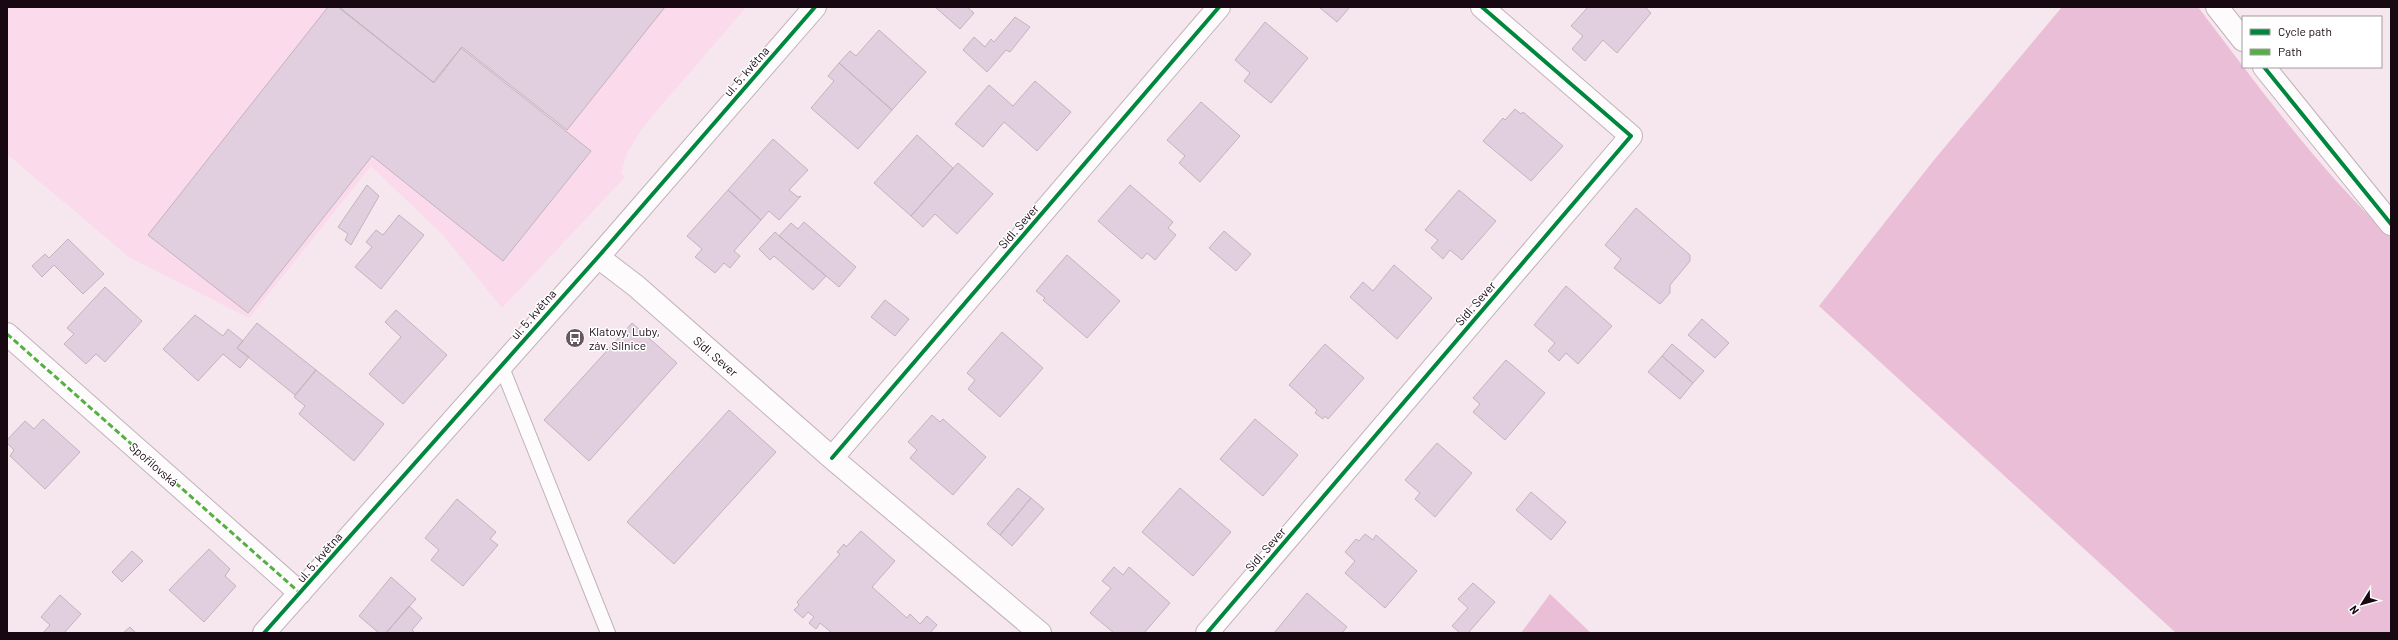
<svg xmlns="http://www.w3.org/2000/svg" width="2398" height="640" font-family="Barlow,sans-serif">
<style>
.built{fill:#fadaeb}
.grass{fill:#eabed6}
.building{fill:#e1cfdf;stroke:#c1b3be}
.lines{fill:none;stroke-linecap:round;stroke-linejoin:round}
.lane-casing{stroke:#c1b2ba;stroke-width:16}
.street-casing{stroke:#c1b2ba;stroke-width:24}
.secondary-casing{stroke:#c1b2ba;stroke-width:24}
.lane{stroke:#fefbfc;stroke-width:14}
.street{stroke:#fefbfc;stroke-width:22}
.secondary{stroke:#fefbfc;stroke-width:22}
.quiet{stroke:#55b044;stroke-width:3;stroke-dasharray:6 3;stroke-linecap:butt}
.cycleway-casing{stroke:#fff;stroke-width:6}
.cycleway{stroke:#00873e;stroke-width:4}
.labels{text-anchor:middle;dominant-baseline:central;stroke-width:3;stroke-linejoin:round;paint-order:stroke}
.street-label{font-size:12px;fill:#180812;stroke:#fff}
.poi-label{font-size:12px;fill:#180812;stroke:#fff;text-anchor:start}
</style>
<rect width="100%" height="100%" fill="#f6e6ee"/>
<!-- built -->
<path class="built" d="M7,7H746L643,127L627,153L621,173L625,177L502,308L443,235L371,166L249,318L129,257L7,154Z"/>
<!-- grass -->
<path class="grass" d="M2062,7H2198C2259,87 2317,168 2391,237V633H2176L1819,306L1934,160Z
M1550,594L1591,633H1521Z"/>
<!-- building -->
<path class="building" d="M328,7H338L434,83L461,48L591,151L503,261L372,156L248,313L148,235Z
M339,7H665L567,130L462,47L433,82Z
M935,7H967L974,13L960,29Z
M1319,7H1350L1337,22Z
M1588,7H1645L1651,13L1617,53L1603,40L1585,61L1572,49L1583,36L1571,26Z
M1015,17L1030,27L1010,52L1006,50L987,72L963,50L974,37L985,47L991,39L994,42Z
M1265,22L1308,58L1271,103L1244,81L1250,73L1235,60Z
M879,30L926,72L892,110L839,63L850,51L856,56Z
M839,63L892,110L858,149L811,108L834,81L828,76Z
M1035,81L1071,112L1037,151L1004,122L983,147L955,124L989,85L1013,106Z
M1201,102L1240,136L1200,182L1179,163L1185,156L1167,140Z
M1515,109L1521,114L1523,112L1563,146L1531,181L1483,141L1503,118L1505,120Z
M917,135L953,168L911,216L874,183Z
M773,139L808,170L789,190L798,197L801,196L779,220L769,211L761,220L728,190Z
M958,163L993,194L957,234L935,214L923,227L911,216Z
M367,185L379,196L351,245L345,240L348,234L338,227Z
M1130,185L1173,222L1168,228L1176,235L1155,260L1147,253L1142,259L1098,221Z
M728,190L761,220L734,251L740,256L730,268L724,263L715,273L695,257L702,249L687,236Z
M1459,190L1496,221L1462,260L1450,250L1443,259L1431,248L1438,240L1425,230Z
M1636,208L1690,255V261L1670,285V293L1660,304L1614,268L1621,259L1605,245Z
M399,215L424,235L381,289L355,267L372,247L366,242L376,230L383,235Z
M804,222L856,267L839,287L779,236L791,223L798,229Z
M1224,231L1251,254L1236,271L1209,248Z
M775,232L826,276L813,290L774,256L770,260L759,249Z
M68,239L104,274L83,294L54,265L42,277L32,266L45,254L49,258Z
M1067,255L1120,301L1087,338L1043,300L1045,298L1036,291Z
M1394,265L1432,298L1397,339L1350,297L1363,282L1373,291Z
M1566,286L1612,326L1578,364L1566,353L1559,361L1548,351L1555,343L1534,325Z
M105,287L142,321L105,362L96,354L86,364L64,344L74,334L67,328Z
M885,300L909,319L895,336L871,317Z
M396,310L447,355L403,404L369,374L401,337L385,322Z
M195,315L223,336L228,329L243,341L237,348L249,357L240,368L223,354L198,381L163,349Z
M1702,319L1729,343L1715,358L1688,335Z
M257,323L316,370L295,395L237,348Z
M632,323L677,363L589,461L544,420Z
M1002,332L1043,368L1000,417L968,389L975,380L967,373Z
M1325,344L1364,378L1328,419L1325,416L1323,419L1315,413L1317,410L1289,385Z
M1672,344L1704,371L1693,383L1662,356Z
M1662,356L1693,383L1680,399L1648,372Z
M1506,360L1545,393L1505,440L1473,412L1480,404L1473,398Z
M316,370L384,424L354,461L299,414L305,406L294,397Z
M729,410L776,452L674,564L627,522Z
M932,415L940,422L943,419L986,457L953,495L910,458L917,450L908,442Z
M43,419L80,452L45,489L10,456L14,450L7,443V440L25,421L34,429Z
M1255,419L1298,455L1263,496L1220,459Z
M1437,443L1472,473L1435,517L1415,499L1420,493L1405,480Z
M1018,488L1031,498L1000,535L987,524Z
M1180,488L1231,532L1193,576L1142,532Z
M1531,492L1566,522L1551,540L1516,510Z
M1031,498L1044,509L1012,546L1000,535Z
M457,499L496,532L490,539L498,545L463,586L431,560L439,550L425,538Z
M861,531L895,561L872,587L907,618L910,614L920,624L927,616L937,625L930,633H832L820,623L816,629L809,623L814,617L808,612L803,618L794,610L799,605L797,602L840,554L837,552L844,544L846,547Z
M1365,534L1373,540L1376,535L1417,571L1385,608L1345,573L1355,561L1345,552L1356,539L1359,541Z
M209,549L230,569L225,576L236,586L204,622L169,590Z
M132,551L143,561L122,582L112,572Z
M1114,567L1123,575L1129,567L1170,603L1144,633H1114L1090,613L1111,588L1102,581Z
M391,577L416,599L386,633H379L359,616Z
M1473,583L1495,602L1468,633H1460L1452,626L1468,608L1458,599Z
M1307,593L1347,627L1342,633H1274Z
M60,595L81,614L64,633H43L50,625L41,617Z
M409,606L422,618L412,630L415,633H386Z
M130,627L136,633H123Z"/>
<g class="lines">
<!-- lane casing -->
<g class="lane-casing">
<path id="lane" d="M501,365L608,633"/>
</g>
<!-- street casing -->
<g class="street-casing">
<path id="street" d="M2217,7L2243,40
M2264,67L2391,224
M598,257L636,286L832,458L1040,633
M7,334L300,593
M832,458L1219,7
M1207,633L1631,136L1482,7"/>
</g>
<!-- secondary casing -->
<g class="secondary-casing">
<path id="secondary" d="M264,633L598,257L815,7"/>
</g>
<!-- lane -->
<use href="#lane" class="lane"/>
<!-- street -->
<use href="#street" class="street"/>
<!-- secondary -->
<use href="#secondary" class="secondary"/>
<!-- quiet -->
<path class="quiet" d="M7,334L300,593"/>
<!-- cycleway casing -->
<g class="cycleway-casing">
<path id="cycleway" d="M2264,67L2391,224
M832,458L1219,7
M264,633L598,257L815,7
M1207,633L1631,136L1482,7"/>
</g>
<!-- cycleway -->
<use href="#cycleway" class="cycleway"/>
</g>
<!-- icons -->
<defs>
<g id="bus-disc" transform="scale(1)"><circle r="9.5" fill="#66565f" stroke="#fff"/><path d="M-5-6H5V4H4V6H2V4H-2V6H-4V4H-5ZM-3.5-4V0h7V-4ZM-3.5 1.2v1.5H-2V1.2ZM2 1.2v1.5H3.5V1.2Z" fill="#fff"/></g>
</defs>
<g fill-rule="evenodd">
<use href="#bus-disc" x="575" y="338"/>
</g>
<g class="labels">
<!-- street labels -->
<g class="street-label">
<text transform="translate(746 71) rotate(-49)">ul. 5. května</text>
<text transform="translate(1018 226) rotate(-49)">Sídl. Sever</text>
<text transform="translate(1475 303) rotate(-49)">Sídl. Sever</text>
<text transform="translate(533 314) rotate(-49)">ul. 5. května</text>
<text transform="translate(716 356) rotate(41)">Sídl. Sever</text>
<text transform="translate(154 464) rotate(41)">Spořilovská</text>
<text transform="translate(1265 549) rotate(-49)">Sídl. Sever</text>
<text transform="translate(319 557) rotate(-49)">ul. 5. května</text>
</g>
<!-- poi labels -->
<g class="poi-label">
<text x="589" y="331">Klatovy, Luby,<tspan x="589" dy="14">záv. Silnice</tspan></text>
</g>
</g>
<!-- border -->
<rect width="2398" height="640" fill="none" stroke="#180812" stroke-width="16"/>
<!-- legend -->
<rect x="2242" y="16" width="140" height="52" fill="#ffffff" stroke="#a39ca0"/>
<rect x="2250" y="29" width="20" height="6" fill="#00873e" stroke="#a39ca0"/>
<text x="2278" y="36" font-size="12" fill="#180812">Cycle path</text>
<rect x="2250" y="49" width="20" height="6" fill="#55b044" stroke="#a39ca0"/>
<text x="2278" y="56" font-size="12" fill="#180812">Path</text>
<!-- north arrow -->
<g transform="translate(2362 604) rotate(233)" stroke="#ffffff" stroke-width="3" paint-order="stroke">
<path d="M0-3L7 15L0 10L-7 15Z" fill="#180812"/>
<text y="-6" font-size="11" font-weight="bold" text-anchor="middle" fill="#180812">N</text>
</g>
</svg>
